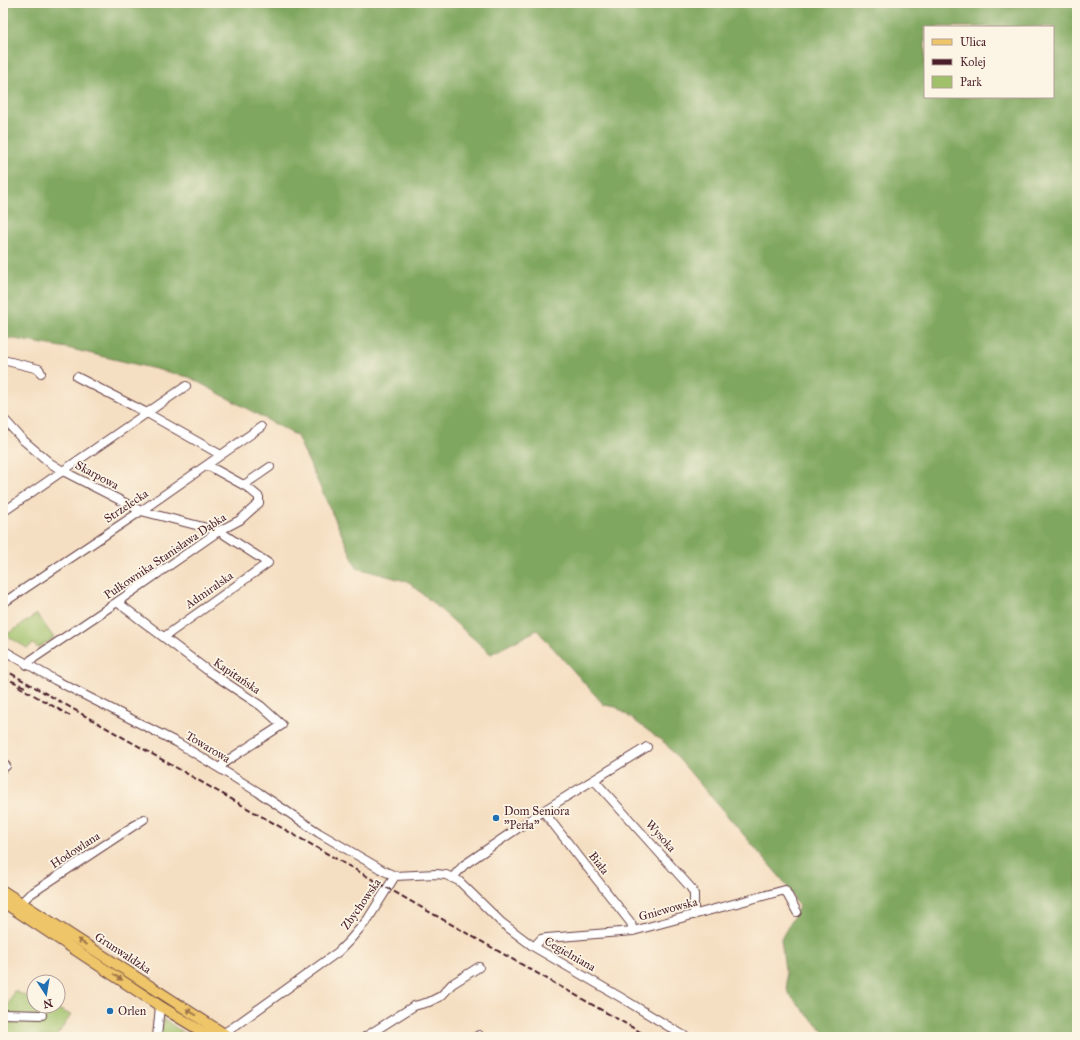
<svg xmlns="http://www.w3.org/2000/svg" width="1080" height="1040" font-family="'IM FELL Great Primer',serif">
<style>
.green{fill:#a0c16a;stroke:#75704a}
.forest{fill:#80a75e;stroke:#656344;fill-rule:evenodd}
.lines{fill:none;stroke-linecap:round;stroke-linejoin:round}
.minor-casing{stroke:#643c42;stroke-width:10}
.major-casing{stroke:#643c42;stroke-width:12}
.minor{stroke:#fff;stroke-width:8}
.major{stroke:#eec569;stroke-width:10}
.rail{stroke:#4a1f2b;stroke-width:2;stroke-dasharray:6 3;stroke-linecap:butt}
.oneway{fill:#9c724a}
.poi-dot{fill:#1f6fb2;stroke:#fcf5e5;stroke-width:1.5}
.labels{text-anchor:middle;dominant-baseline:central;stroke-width:3.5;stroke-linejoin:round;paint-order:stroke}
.street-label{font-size:12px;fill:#4a1f2b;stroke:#fcf5e5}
.poi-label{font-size:12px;fill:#4a1f2b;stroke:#fcf5e5;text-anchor:start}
</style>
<rect width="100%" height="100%" fill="#fcf5e5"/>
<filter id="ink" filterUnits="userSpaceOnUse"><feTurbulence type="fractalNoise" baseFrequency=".025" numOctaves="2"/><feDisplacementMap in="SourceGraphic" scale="8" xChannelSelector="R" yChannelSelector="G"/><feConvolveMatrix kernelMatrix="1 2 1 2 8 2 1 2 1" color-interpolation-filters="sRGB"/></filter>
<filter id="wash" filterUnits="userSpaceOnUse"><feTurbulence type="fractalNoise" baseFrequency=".012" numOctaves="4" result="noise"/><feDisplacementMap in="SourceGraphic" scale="16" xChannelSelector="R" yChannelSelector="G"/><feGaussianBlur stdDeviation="0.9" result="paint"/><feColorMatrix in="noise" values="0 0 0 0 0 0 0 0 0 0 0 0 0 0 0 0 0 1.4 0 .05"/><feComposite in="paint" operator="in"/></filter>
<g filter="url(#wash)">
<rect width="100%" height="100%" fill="#f5dfc2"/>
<!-- green -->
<path class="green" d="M37,614L54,638L38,648L33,644L27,648L6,635Z
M14,991L34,999V1006H51L71,1015L56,1037H3V1007L8,1005Z
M162,1018L190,1037H160Z"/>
<!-- forest -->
<path class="forest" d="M3,3H1077V1037H833L827,1034L810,1018L788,993L781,939L799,907L785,883L665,743L616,707L604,705L537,630L491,654L409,582L357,568L297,436L189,377L67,348L3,337ZM925,27H1053V97H925Z"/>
</g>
<g filter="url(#ink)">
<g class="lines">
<!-- minor casing -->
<g class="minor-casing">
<path id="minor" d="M3,360L39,369L41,373
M77,377L147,413L221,455
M3,418L23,440L50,463L63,471L141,511L219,531L268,563L164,637
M244,485L270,467
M3,512L186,386
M117,602L207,670L261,706L282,725L225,762L220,768
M3,603L141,511L261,427
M3,650L55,680L178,743L258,792L319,833L384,871L395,876L436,874L446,875L459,881L502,923L534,947L620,997L686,1037
M27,665L31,660L117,602L219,531L240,520L259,503V497L247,487L207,465
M3,764L6,766L3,768
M594,780L691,888L694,894V915
M543,811L631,923L633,931
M453,877L464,865L543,811L647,747
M21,903L29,895L144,819
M534,947L541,939L547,938L633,931L785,890L797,912
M3,1014L42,1015
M218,1035L224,1033L232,1028L338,952L349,941L368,919L395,876
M157,1037L160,1006
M365,1037L414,1006L429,1002L441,996L452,984L479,967
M476,1037L479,1035"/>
</g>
<!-- major casing -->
<g class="major-casing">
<path id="major" d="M3,891L229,1037
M3,902L160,1006L211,1037"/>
</g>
<!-- minor -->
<use href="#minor" class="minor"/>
<!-- major -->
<use href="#major" class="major"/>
<!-- rail -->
<path class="rail" d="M3,669L649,1037
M3,677L25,687
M18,686L70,716"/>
</g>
<!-- one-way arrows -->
<defs><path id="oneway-solid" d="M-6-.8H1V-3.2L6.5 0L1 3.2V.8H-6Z"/></defs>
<g class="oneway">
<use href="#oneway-solid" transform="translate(82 942) rotate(-147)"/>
<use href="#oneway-solid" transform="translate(118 977) rotate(34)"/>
<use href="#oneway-solid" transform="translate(191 1012) rotate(-147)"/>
</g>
</g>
<!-- markers -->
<g class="poi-dot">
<circle cx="496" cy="818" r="4"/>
<circle cx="110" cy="1011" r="4"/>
</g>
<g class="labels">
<!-- street labels -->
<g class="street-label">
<text transform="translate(97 475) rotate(28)">Skarpowa</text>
<text transform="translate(126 506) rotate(-34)">Strzelecka</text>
<text transform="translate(165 556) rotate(-34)">Pułkownika Stanisława Dąbka</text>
<text transform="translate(209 590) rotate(-35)">Admiralska</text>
<text transform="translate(237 676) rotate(34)">Kapitańska</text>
<text transform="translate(208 747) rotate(31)">Towarowa</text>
<text transform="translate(661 836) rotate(48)">Wysoka</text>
<text transform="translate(75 850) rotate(-33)">Hodowlana</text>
<text transform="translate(599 863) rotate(52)">Biała</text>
<text transform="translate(361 904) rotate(-55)">Zbychowska</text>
<text transform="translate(668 909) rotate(-15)">Gniewowska</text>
<text transform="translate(123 953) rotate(33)">Grunwaldzka</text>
<text transform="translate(570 954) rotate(30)">Cegielniana</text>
</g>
<!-- poi labels -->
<g class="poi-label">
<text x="504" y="811">Dom Seniora<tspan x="504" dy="14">"Perła"</tspan></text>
<text x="118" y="1011">Orlen</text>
</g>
</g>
<!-- margin -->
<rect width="1080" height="1040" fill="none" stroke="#fcf5e5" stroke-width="16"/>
<!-- legend -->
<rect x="924" y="26" width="130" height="72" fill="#fcf5e5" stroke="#b59f9b"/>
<rect x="932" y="39" width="20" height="6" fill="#eec569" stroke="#b59f9b"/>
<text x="960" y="46" font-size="12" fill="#4a1f2b">Ulica</text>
<rect x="932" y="59" width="20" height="6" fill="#4a1f2b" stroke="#b59f9b"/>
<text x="960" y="66" font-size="12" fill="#4a1f2b">Kolej</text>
<rect x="932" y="76" width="20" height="12" fill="#a0c16a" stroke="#b59f9b"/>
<text x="960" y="86" font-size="12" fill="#4a1f2b">Park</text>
<!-- north arrow -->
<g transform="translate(46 994) rotate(168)"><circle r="19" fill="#fcf5e5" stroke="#b59f9b"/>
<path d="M0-3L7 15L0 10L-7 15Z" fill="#1f6fb2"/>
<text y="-6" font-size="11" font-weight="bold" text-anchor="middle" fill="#4a1f2b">N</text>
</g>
</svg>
